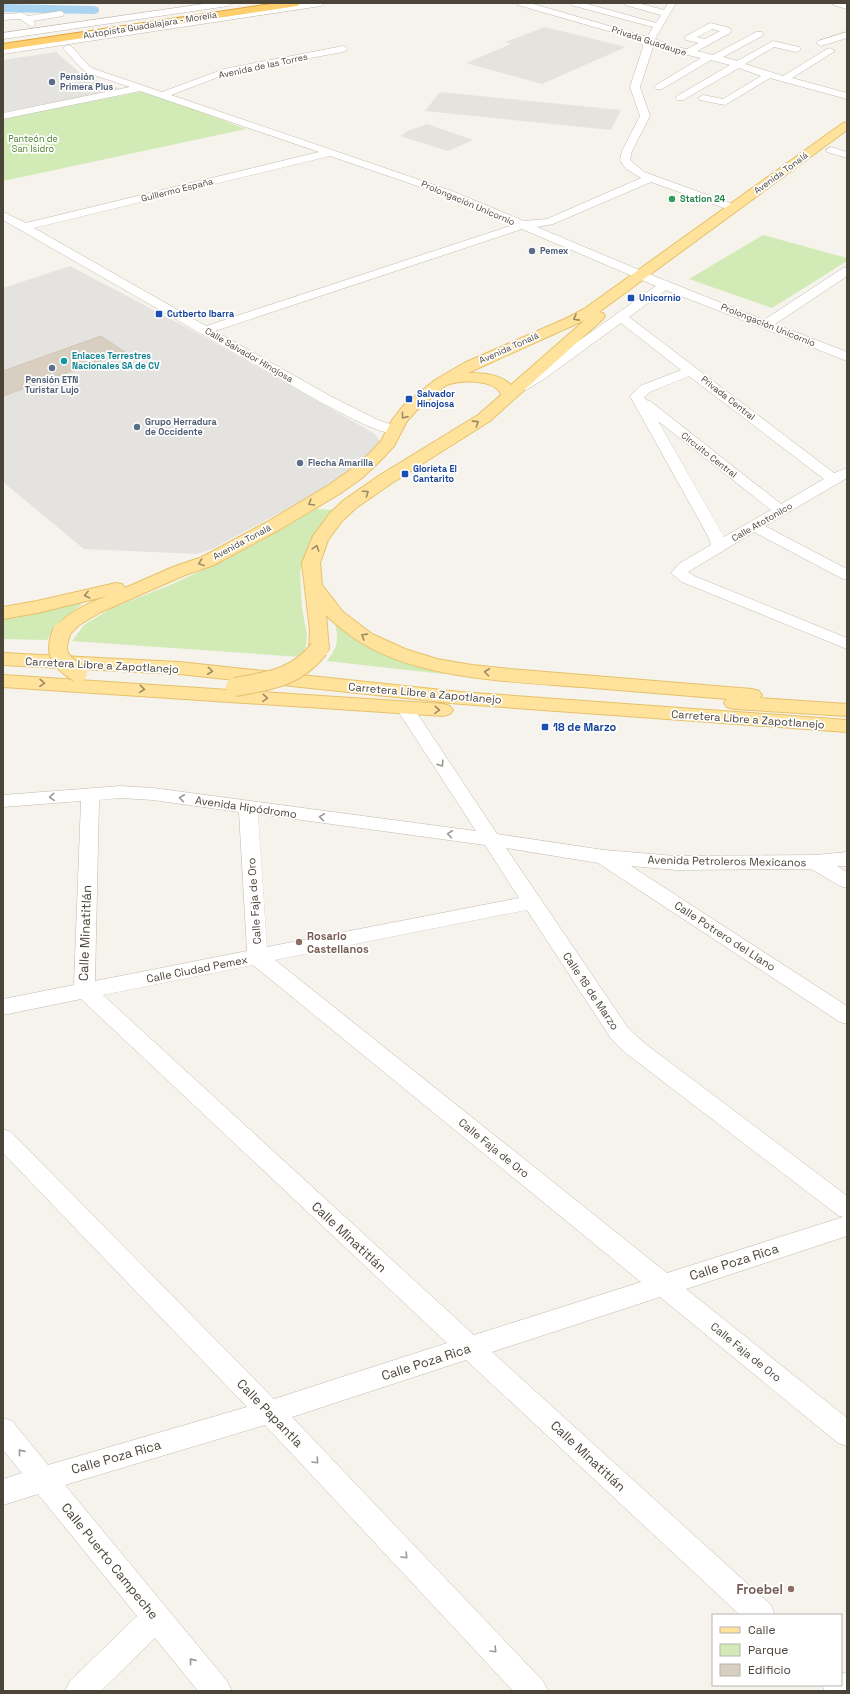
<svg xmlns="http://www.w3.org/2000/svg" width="850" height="1694" font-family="'Space Grotesk',sans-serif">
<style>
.industrial{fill:#e6e2dd}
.green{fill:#d2eab5}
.parking{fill:#e5e3e0}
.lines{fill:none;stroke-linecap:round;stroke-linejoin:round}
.river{fill:#a9d4f2;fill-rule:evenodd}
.building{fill:#d8cfc1;stroke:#d3c7b4}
.minor-casing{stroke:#c2bbae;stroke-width:1}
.major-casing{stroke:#e6c16a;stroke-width:2}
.highway-casing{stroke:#e0a43c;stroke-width:2}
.minor{fill:#fff;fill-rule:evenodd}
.major{fill:#ffe39c;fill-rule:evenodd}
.highway{fill:#ffcf6e;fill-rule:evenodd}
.major-bridge-casing{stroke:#e6c16a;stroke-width:20;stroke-linecap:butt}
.major-bridge{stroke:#ffe39c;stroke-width:18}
.oneway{stroke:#9c8c66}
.oneway2{stroke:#9c9892}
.service-dot{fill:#5c6f8a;stroke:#fff;stroke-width:1.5}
.leisure-dot{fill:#2e9e5b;stroke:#fff;stroke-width:1.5}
.transit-dot{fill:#1a4fb4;stroke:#fff;stroke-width:1.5}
.culture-dot{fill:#0f9aa8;stroke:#fff;stroke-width:1.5}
.education-dot{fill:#8d6e63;stroke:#fff;stroke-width:1.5}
.labels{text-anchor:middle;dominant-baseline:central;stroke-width:3.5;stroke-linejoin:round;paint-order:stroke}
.far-street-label{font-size:9px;fill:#4b4439;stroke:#fff}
.far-service-label{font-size:9px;font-weight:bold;fill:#4e5e75;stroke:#fff;text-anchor:start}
.far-park-label{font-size:9px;fill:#4a7f2a;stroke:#fff}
.far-leisure-label{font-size:9px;font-weight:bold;fill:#27864d;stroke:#fff;text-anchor:start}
.far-transit-label{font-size:9px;font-weight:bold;fill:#164399;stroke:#fff;text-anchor:start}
.far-culture-label{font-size:9px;font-weight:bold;fill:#0d838f;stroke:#fff;text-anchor:start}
.street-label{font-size:11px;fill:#4b4439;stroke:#fff}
.transit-label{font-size:11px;font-weight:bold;fill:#164399;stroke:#fff;text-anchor:start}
.education-label{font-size:11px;font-weight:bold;fill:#785e54;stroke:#fff;text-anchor:start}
.near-street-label{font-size:13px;fill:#4b4439;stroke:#fff}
.near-education-label{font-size:13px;font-weight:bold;fill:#785e54;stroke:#fff;text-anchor:end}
</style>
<rect width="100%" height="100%" fill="#f6f3ec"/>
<!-- industrial -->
<path class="industrial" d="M545,27L626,47L542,84L466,63L511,44L505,42Z
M440,92L621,110L611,130L425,111Z
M427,124L473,140L448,151L400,136L406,133L405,132Z"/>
<!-- green -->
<path class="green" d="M145,91L246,129L3,181V119Z
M763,235L847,258V261L772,308L689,279Z
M316,509L333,510L310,540L300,572L302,608L307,635L306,647L301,657L72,641L84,625L112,608L170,585L227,559L277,532Z
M85,601L54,628L47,640L3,639V618Z
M335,623L444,670L443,674L327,661C338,646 339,641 335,623Z"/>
<!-- parking -->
<path class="parking" d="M56,52L82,75L121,89L3,112V60Z
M70,266L197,333L375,434L380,441L373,452L346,474L303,500L214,548L197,554L84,549L3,482V288Z"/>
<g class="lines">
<!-- river -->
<path class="river" d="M3,4L93,6L98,7L99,10L98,13L93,14L3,12Z"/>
</g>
<!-- building -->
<path class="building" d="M101,336L125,352L3,396V371Z"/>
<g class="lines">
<!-- minor casing -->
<g class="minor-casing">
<path id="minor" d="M210,3H232L228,6L3,39V33Z
M304,3H325L321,6L3,54V48Z
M517,3H530L647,37L653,27L571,5L570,3H584L656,23L661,15L625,5L624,3H638L664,10L668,3H676L655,39L674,47L687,49L699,43L686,40L685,38L686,36L708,24L711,23L730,28L731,31L730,33L697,51L713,55L756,32H762L763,34L762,36L723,57L737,61L773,41L799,47L801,49L799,51L796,52L774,47L745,64L783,76L827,49L830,48L835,51L792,78L847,93V99L770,78L725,105L700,100L698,98L703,95L723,99L761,76L739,68L683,100H677L675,98L677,96L730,65L711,60L662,89H656L654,87L656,85L701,58L669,51L651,44L653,47L640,87L650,116L632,151L630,160L644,172L738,206L740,208L734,211L730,210L651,182L553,224L537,227L644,272L764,320L843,268L847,267V276L775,324L847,352V361L666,290L629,317L834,473L847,468V478L765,526L847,569V580L841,578L754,532L688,572L694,576L847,638V649L682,582L671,573L680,563L711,545L709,538L630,396L640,386L681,370L621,323L544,379L526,390H516L514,387L656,286L522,229L215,331L332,397L378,420L399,427L401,430L399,433C382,437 339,411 322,403L3,220V212L26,223L319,152L140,91L3,119V113L130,87L88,73L83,70L63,48L68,45L71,46L89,66L94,69L162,92L224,69L343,46L346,47L348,49L343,52L229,73L171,95L452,191L524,221L547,219L641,178L625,168L620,160L622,151L640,116L630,87L643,47L641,43L643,41L518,5ZM712,29L720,31L705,39L697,37ZM330,156L444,195L513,225L206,326L34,228ZM689,376L824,479L781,504L650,401L646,400L644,397L650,392ZM658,421L771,510L724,537Z
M832,3H847V9L833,5Z
M60,11L63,12L64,14L63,16L33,21L36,24L32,27L20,19L3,20V14L22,13L28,16Z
M847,32V38L821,46L816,43L818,41Z
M831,147L847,152V158L827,152L826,150Z
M405,703L411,704L497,834L604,850L676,856L815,855L847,852V866H837L847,872V888L840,886L811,869L676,870L631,866L847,1006V1024L840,1022L598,863L506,848L628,1028L643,1042L847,1196V1236L686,1289L847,1418V1446L838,1443L660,1297L492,1352L771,1605L775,1615H740L466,1360L292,1417L543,1681L548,1691H513L265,1425L65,1485L227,1681L232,1691H198L155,1638L101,1691H65L70,1681L137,1616L38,1494L3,1505V1479L22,1473L3,1450V1418L12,1421L48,1465L247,1407L3,1153V1129L11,1132L274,1399L447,1343L81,999L3,1015V999L74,985L81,801L3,807V795L121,786L153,788L476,831L396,708L399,704ZM121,798L153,800L239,812L247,951L95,981L99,800ZM258,814L485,845L519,898L267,947ZM527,910L612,1040L627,1054L839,1216L843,1217L667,1273L275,960ZM253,965L641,1282L474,1335L103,995Z
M841,1672L847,1674V1691H825L822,1685H841Z"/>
</g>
<!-- major casing -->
<g class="major-casing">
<path id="major" d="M847,122V130L599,312L603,313L605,316L603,319L490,421L392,483L356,508L342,521L328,540L320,563L322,585L343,612L372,634L405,649L437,659L472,665L510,669L752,689L759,691L762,695L760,698L847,704V716L734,709L727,707L724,703L727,699C679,695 630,691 582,687C508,681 408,680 347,633C340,627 332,622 326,615L329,649L326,653L319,655L312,653L309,649L310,631L302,563L313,536L330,513L344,500L380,475L478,415L501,395C496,379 457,379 445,386L415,412L407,421L394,446L381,460L362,478L341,493L279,530L214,565L185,575L101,612L79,625L69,635L62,637L55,635L53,631C65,613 87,604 107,596L37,613L3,619V607L37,601L116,583L122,584L125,588L173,567L202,557L267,522L329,485L350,470L369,454L381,441L392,420L403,406L435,380L464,363L567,318L584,309L843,123ZM585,320L511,385C500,374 483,373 468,373Z
M3,653L179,662L461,692L847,720V732L461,704L179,674L3,665Z
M3,675L443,704L450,706L453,710L450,714L443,716L3,687Z"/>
</g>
<!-- highway casing -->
<g class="highway-casing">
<path id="highway" d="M277,3H302L297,6L3,50V44Z"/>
</g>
<!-- minor -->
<use href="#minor" class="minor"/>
<!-- major -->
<use href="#major" class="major"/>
<!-- highway -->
<use href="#highway" class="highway"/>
<!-- major-bridge casing -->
<g class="major-bridge-casing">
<path id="major-bridge" d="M62,631C53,653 59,661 78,673
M235,687C269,681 296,678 319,649"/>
</g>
<!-- major-bridge -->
<use href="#major-bridge" class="major-bridge"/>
</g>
<!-- one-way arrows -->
<defs><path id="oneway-chevron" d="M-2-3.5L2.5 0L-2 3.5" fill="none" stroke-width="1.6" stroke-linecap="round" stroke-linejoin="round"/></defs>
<g class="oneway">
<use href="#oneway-chevron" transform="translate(576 318) rotate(152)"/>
<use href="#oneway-chevron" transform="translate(404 416) rotate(129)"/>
<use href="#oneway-chevron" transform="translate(476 423) rotate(-33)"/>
<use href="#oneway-chevron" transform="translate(366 493) rotate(-35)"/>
<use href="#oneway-chevron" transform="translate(311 503) rotate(149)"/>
<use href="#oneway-chevron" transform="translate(316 548) rotate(-72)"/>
<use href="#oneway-chevron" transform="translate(201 563) rotate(160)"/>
<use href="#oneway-chevron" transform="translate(87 595) rotate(166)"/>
<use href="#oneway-chevron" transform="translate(364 636) rotate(-148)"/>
<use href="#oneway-chevron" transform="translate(210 671) rotate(6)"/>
<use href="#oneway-chevron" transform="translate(487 672) rotate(-173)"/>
<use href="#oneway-chevron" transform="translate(42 683) rotate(3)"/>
<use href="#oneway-chevron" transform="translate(142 689) rotate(5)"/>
<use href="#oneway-chevron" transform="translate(265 698) rotate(4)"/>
<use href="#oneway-chevron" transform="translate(437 710) rotate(4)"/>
</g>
<g class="oneway2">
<use href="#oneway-chevron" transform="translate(441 764) rotate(57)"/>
<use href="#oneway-chevron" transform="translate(52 797) rotate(175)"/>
<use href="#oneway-chevron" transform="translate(182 798) rotate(-172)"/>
<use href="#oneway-chevron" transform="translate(322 817) rotate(-172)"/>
<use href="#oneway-chevron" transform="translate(450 834) rotate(-172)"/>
<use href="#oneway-chevron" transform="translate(21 1452) rotate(-129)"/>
<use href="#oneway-chevron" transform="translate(316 1461) rotate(47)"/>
<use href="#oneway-chevron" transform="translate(405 1556) rotate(47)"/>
<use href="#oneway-chevron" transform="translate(494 1650) rotate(47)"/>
<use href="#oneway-chevron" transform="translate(192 1661) rotate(-129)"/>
</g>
<!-- markers -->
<g class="service-dot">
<circle cx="52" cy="82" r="4"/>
<circle cx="532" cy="251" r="4"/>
<circle cx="52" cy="368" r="4"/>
<circle cx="137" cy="427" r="4"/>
<circle cx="300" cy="463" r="4"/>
</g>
<circle class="leisure-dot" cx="672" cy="199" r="4"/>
<g class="transit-dot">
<rect x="627" y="294" width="8" height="8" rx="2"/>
<rect x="155" y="310" width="8" height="8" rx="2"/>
<rect x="405" y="395" width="8" height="8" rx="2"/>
<rect x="401" y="470" width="8" height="8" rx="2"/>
<rect x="541" y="723" width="8" height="8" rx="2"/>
</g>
<circle class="culture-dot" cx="64" cy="361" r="4"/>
<g class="education-dot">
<circle cx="299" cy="942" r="4"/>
<circle cx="791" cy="1589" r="4"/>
</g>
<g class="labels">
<!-- far-street labels -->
<g class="far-street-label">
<text transform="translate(150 25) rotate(-9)">Autopista Guadalajara - Morelia</text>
<text transform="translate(649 41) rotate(18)">Privada Guadaupe</text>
<text transform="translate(263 66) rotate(-12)">Avenida de las Torres</text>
<text transform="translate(781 173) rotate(-36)">Avenida Tonalá</text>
<text transform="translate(177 190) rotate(-14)">Guillermo España</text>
<text transform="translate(468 203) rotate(23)">Prolongación Unicornio</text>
<text transform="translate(768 325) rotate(22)">Prolongación Unicornio</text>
<text transform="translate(509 348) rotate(-24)">Avenida Tonalá</text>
<text transform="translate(249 355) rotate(30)">Calle Salvador Hinojosa</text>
<text transform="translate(728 398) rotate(38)">Privada Central</text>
<text transform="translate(709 455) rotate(38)">Circuito Central</text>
<text transform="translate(762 522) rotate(-30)">Calle Atotonilco</text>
<text transform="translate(242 542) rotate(-28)">Avenida Tonalá</text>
</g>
<!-- far-service labels -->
<g class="far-service-label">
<text x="60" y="77">Pensión<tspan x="60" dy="10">Primera Plus</tspan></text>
<text x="540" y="251">Pemex</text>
<text x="52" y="380" text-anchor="middle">Pensión ETN<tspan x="52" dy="10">Turistar Lujo</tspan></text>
<text x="145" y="422">Grupo Herradura<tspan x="145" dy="10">de Occidente</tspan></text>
<text x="308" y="463">Flecha Amarilla</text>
</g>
<!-- far-park labels -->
<g class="far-park-label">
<text x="33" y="139">Panteón de<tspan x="33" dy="10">San Isidro</tspan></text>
</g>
<!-- far-leisure labels -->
<g class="far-leisure-label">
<text x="680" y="199">Station 24</text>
</g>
<!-- far-transit labels -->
<g class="far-transit-label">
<text x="639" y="298">Unicornio</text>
<text x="167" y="314">Cutberto Ibarra</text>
<text x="417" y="394">Salvador<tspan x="417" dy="10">Hinojosa</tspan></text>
<text x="413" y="469">Glorieta El<tspan x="413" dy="10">Cantarito</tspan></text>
</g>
<!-- far-culture labels -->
<g class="far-culture-label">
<text x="72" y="356">Enlaces Terrestres<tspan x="72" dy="10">Nacionales SA de CV</tspan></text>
</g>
<!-- street labels -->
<g class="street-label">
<text transform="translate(102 665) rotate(3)">Carretera Libre a Zapotlanejo</text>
<text transform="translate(425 693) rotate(5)">Carretera Libre a Zapotlanejo</text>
<text transform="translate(748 719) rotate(4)">Carretera Libre a Zapotlanejo</text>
<text transform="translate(246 807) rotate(8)">Avenida Hipódromo</text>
<text transform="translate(727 861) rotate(1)">Avenida Petroleros Mexicanos</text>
<text transform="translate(254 901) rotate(-94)">Calle Faja de Oro</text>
<text transform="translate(725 936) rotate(33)">Calle Potrero del Llano</text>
<text transform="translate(197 969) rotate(-11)">Calle Ciudad Pemex</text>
<text transform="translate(591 991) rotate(56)">Calle 18 de Marzo</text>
<text transform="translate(494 1148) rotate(39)">Calle Faja de Oro</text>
<text transform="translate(746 1352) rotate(39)">Calle Faja de Oro</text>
</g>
<!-- transit labels -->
<g class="transit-label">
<text x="553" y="727">18 de Marzo</text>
</g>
<!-- education labels -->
<g class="education-label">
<text x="307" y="936">Rosario<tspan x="307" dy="13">Castellanos</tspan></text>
</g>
<!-- near-street labels -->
<g class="near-street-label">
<text transform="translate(85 933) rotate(-88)">Calle Minatitlán</text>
<text transform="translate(349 1237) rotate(43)">Calle Minatitlán</text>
<text transform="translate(734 1262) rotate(-18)">Calle Poza Rica</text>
<text transform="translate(426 1362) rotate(-18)">Calle Poza Rica</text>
<text transform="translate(270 1413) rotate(46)">Calle Papantla</text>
<text transform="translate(588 1456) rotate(43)">Calle Minatitlán</text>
<text transform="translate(116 1457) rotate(-16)">Calle Poza Rica</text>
<text transform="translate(110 1561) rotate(51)">Calle Puerto Campeche</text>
</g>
<!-- near-education labels -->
<g class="near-education-label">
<text x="783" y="1589">Froebel</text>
</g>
</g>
<!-- border -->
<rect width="850" height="1694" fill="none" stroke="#4b4439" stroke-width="8"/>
<!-- legend -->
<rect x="712" y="1614" width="130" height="72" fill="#ffffff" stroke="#b7b4b0"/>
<rect x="720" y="1627" width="20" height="6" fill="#ffe39c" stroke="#b7b4b0"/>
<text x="748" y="1634" font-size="12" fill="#4b4439">Calle</text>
<rect x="720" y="1644" width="20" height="12" fill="#d2eab5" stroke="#b7b4b0"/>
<text x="748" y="1654" font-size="12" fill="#4b4439">Parque</text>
<rect x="720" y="1664" width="20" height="12" fill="#d8cfc1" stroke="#b7b4b0"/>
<text x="748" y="1674" font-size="12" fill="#4b4439">Edificio</text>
</svg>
